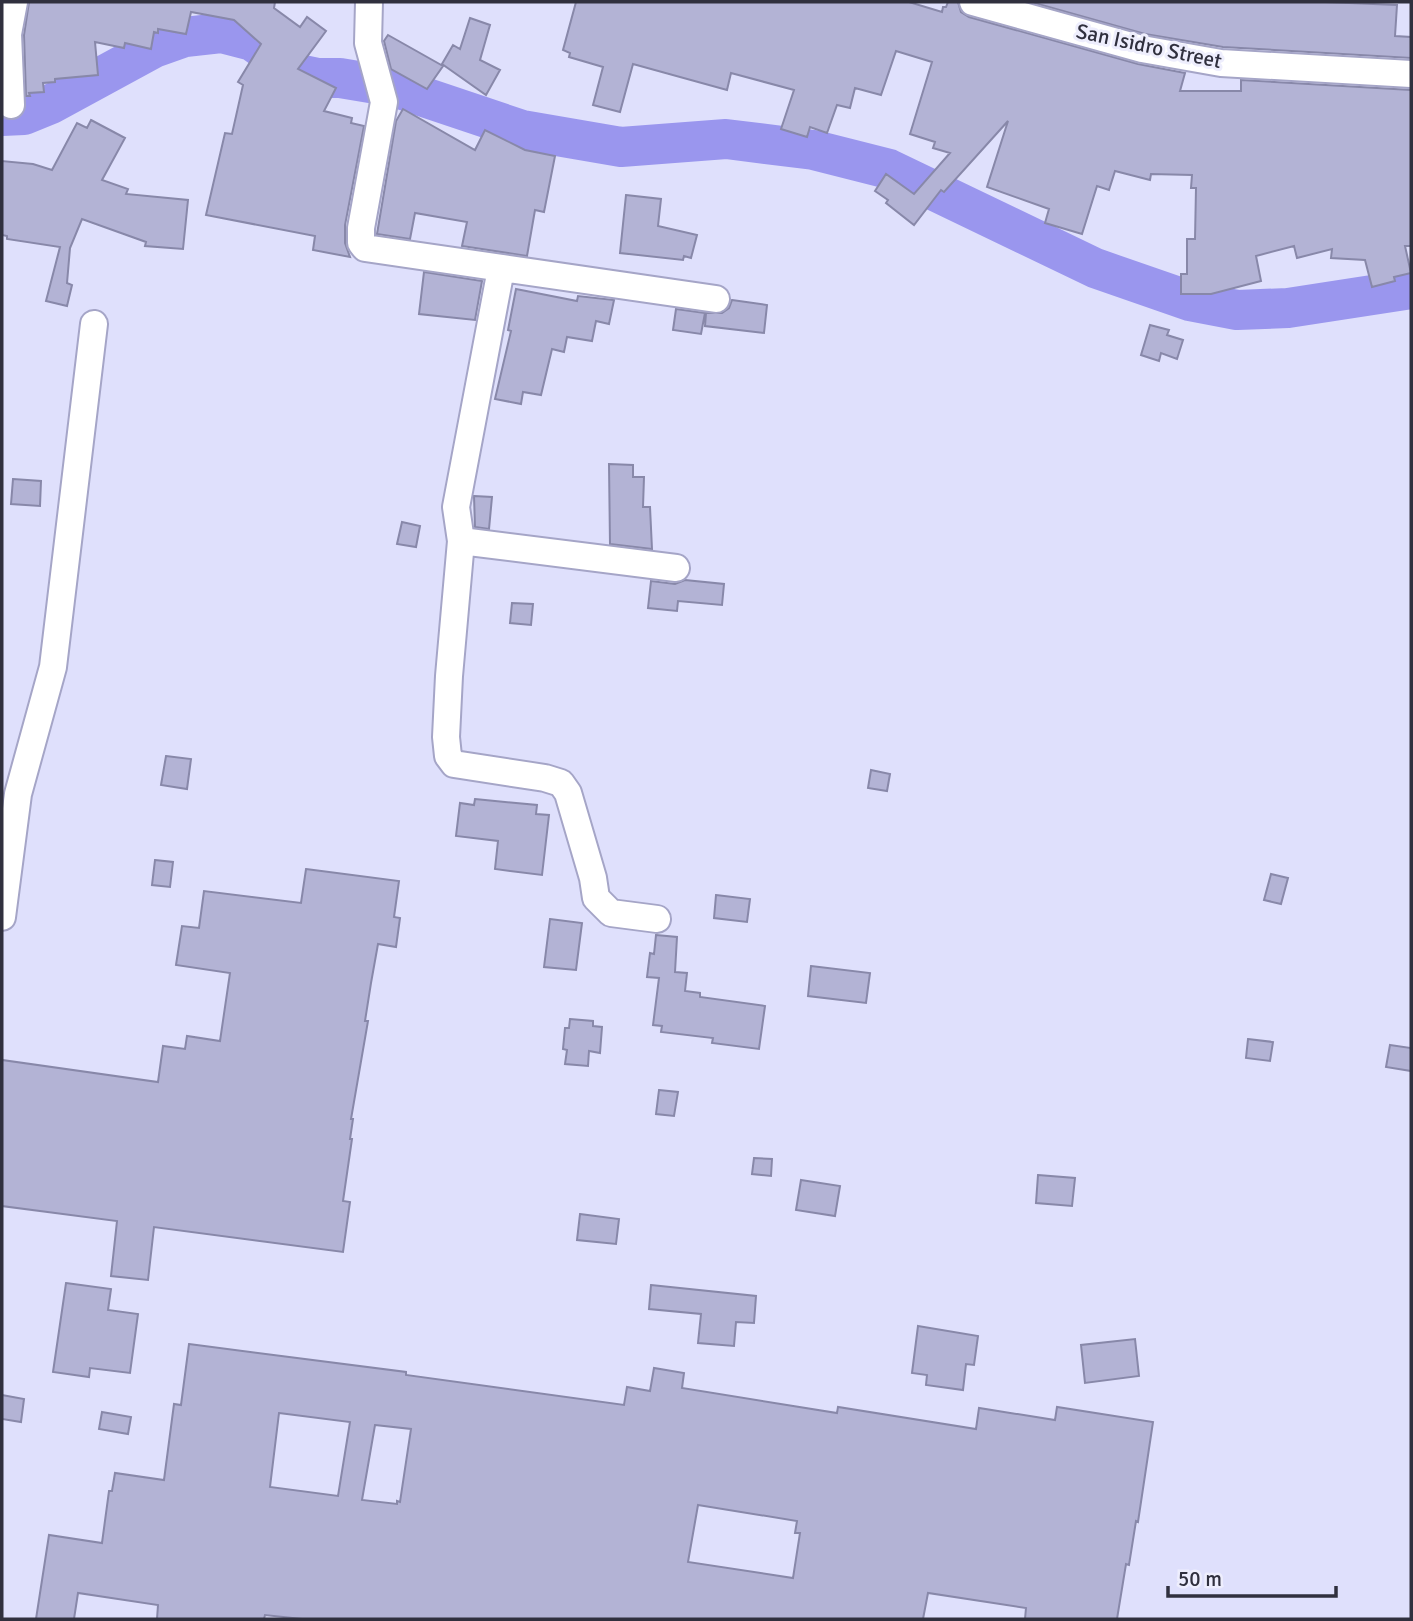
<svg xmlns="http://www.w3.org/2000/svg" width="1413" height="1621" font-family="Signika,sans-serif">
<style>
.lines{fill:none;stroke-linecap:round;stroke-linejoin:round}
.river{stroke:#9a96ee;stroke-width:40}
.building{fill:#b3b3d5;stroke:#8888a9;stroke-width:2;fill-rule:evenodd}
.street-casing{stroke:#a5a5c7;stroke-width:30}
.street{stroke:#fff;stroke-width:26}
.labels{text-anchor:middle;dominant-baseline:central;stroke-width:6;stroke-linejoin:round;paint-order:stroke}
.street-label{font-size:21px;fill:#30303e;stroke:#eeeefd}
</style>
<rect width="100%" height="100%" fill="#dfe0fc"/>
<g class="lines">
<!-- river -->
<path class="river" d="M2,116L24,115L51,104L154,48L185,37L221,33L252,41L299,74L318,78H340L394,87L522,130L621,147L726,139L814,150L889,169L1095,268L1190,301L1237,310L1288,308L1411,289"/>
</g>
<!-- building -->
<path class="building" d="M29,2H275L274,8L300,27L307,17L326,31L298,69L336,88L324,111L352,118L351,123L364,126L345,225V243L350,257L313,250L315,236L206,215L225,133L232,134L243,85L238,82L261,44L234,20L191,12L186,34L158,29V33L154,32L151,49L125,43L124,48L95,42L98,75L55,79V82L43,83L44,92L29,93L30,96H26L24,35Z
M576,2H909L942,12L943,7H946L948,2H958L961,12L969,17L1138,64L1185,73L1180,91H1241V80L1411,90V246H1405L1411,273L1394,277L1395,281L1372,287L1365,260L1331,258L1332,249L1297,258L1294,246L1256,256L1261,281L1211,294H1181V274H1187V239H1195L1196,188H1191L1192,175L1151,174L1150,180L1115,171L1109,190L1097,186L1082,234L1045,223L1049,209L987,187L1008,121L944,192L941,190L914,225L886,203L888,200L875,191L886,174L914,194L950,153L933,148L935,142L910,134L932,62L896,51L881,95L855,88L850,108L837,105L827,133L810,127L807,137L781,129L794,90L731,73L727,90L633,64L620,112L593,105L603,67L569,57L570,53L563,50Z
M1031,2H1325L1397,5L1395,36L1411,37V58L1223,47L1145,34Z
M470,18L490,25L480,60L500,70L486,95L442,64L453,45L460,49Z
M388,35L443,66L427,89L391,69L384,41Z
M403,109L475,150L485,130L525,150L555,156L544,212L535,210L527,256L462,246L467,222L415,213L410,239L377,234L396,121Z
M91,120L125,138L102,180L128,189L126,194L188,200L183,249L145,246L146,242L82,219L70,248L67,283L72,285L67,306L46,301L60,247L7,239V236L2,235V161L33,164L52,170L77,123L87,128Z
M626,195L661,199L658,226L697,235L691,258L684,256L683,260L620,253Z
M424,272L482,281L475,320L419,314Z
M516,289L577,301L578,296L614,300L609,324L596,321L592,341L567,337L564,352L552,349L541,395L523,392L521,404L495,399L511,331L508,330Z
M732,300L767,305L764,333L705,326L706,313H722L729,308Z
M676,309L705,313L701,334L673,330Z
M1150,325L1169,330L1167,335L1183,340L1177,359L1161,353L1159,361L1141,355Z
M609,464L633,465V477H644L643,507H650L652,549L610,544Z
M13,479L41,481L40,506L11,504Z
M474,496L492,497L489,529L475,527Z
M402,522L420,526L416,547L397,544Z
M685,580L724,584L722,605L678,601L677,611L648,608L651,581L675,584Z
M512,603L533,604L531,625L510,623Z
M166,756L191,759L187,789L161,785Z
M871,770L890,774L887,791L868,788Z
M475,799L537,805L536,814L549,815L542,875L495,869L498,841L456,836L460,803L474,805Z
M155,860L173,862L170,887L152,885Z
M306,869L399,881L394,917L400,918L396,947L378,944L371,983L365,1021H368L351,1119H353L350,1139H352L343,1201L350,1202L343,1252L154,1227L148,1280L111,1276L117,1221L2,1206V1060L158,1082L163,1046L185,1049L187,1036L220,1041L230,973L176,965L182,926L199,928L204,891L301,903Z
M1271,874L1288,878L1281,904L1264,900Z
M716,895L750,899L747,922L714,918Z
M550,919L582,923L576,970L544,967Z
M656,935L677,937L675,972L687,973L685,991L700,993V997L765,1006L759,1049L712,1043L713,1038L661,1032L662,1026L653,1025L659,978L647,977L650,953L654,954Z
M811,966L870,973L866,1003L808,996Z
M570,1019L593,1021V1026L602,1027L600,1053L589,1051L588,1066L565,1064L567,1050L563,1049L565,1028H569Z
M1248,1039L1273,1042L1270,1061L1246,1058Z
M1390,1045L1411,1048V1071L1386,1067Z
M659,1090L678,1092L674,1116L656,1114Z
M754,1158L772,1159L771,1176L752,1174Z
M1038,1175L1075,1178L1072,1206L1036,1203Z
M801,1180L840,1186L835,1216L796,1210Z
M580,1214L619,1219L616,1244L577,1240Z
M66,1283L111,1289L108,1310L138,1314L130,1373L90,1368L89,1377L53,1372Z
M651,1285L756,1296L754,1323L736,1322L734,1346L698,1343L701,1314L649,1309Z
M918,1326L978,1336L974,1365L966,1364L963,1390L926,1385L927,1375L912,1373Z
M1135,1339L1139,1376L1085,1383L1081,1345Z
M189,1344L406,1372V1375L624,1405L627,1387L650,1391L654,1368L684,1373L682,1388L837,1413L838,1407L976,1429L979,1408L1055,1420L1057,1407L1153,1422L1138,1522L1136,1521L1129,1565L1126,1564L1117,1619H1025L1026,1608L928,1593L923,1619H302L265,1615L264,1619H157L158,1605L78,1593L74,1619H36L49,1535L102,1543L109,1491H112L115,1473L164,1480L174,1404L181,1405ZM279,1413L350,1422L338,1496L270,1487ZM375,1425L411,1429L400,1502L397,1501V1504L362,1500ZM698,1505L797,1521L795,1533H800L793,1578L688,1562Z
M2,1395L24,1399L21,1422L2,1419Z
M102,1412L131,1417L128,1434L99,1429Z"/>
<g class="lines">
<!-- street casing -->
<g class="street-casing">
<path id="street" d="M369,2L368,43L384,102L361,228V243L365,248L716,299
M973,2L1142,49L1221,63L1411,74
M11,105L8,34L14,2
M501,269L456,507L461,541L676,568
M461,541L449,676L446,737L448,756L454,764L545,778L561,783L568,793L593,878L596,898L611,913L657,919
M2,917L18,794L53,667L94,324"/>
</g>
<!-- street -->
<use href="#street" class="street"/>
</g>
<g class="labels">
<!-- street labels -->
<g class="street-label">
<text transform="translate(1149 46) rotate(12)">San Isidro Street</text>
</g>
</g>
<!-- border -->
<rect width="1413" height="1621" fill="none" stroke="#30303e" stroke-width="7"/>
<!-- scale -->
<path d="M1168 1586v10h168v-10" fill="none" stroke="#30303e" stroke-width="3.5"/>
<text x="1178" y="1586" font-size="21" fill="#30303e" stroke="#eeeefd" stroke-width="5" paint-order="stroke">50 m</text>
</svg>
